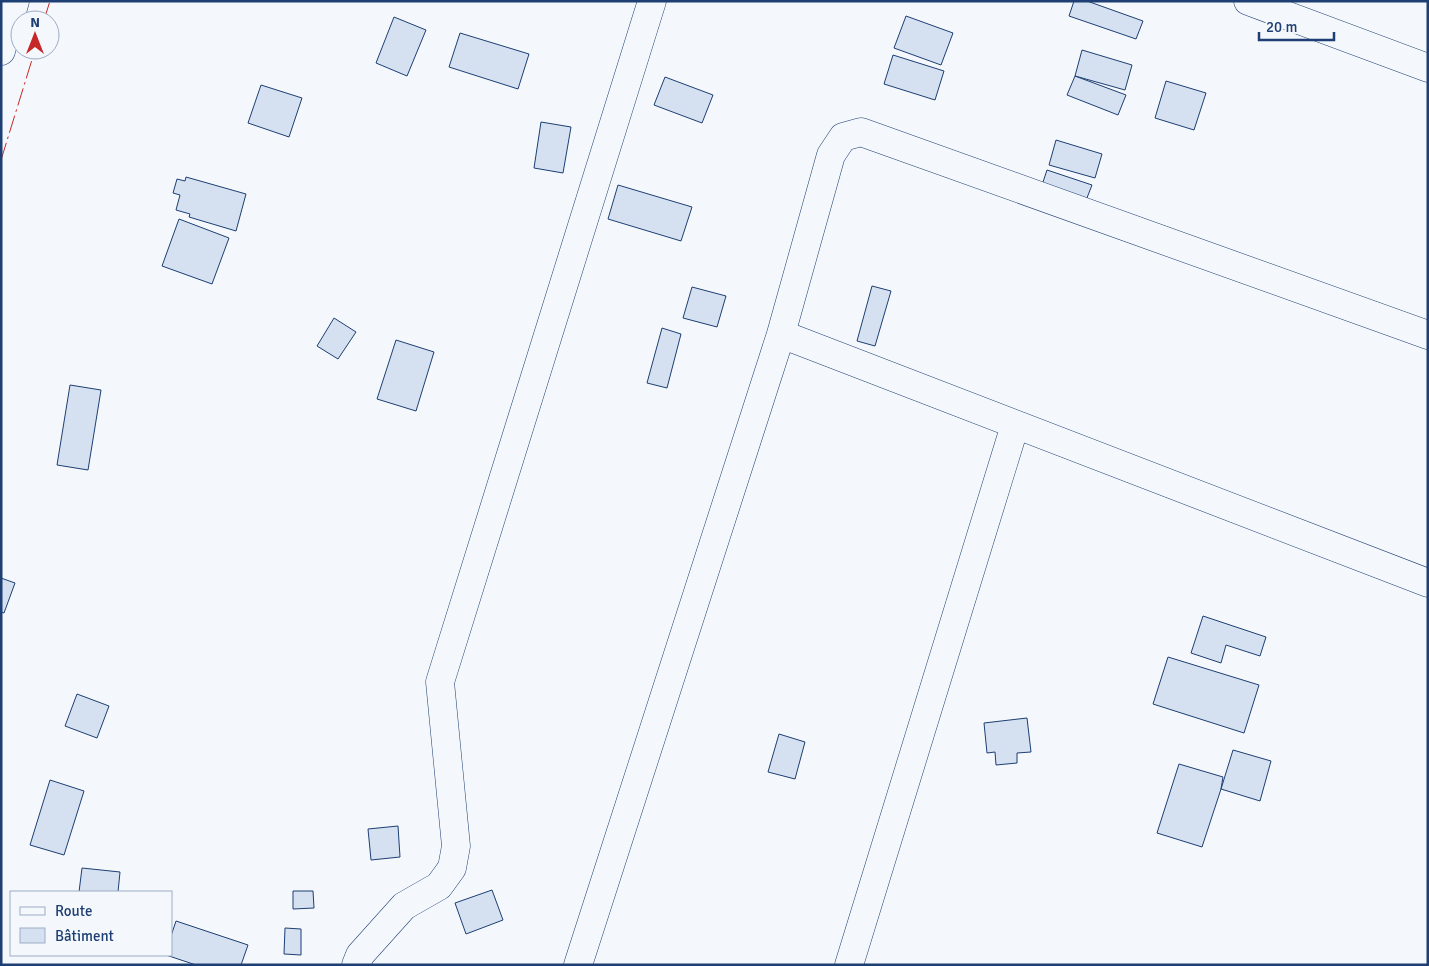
<svg xmlns="http://www.w3.org/2000/svg" width="1429" height="966" font-family="Signika,sans-serif">
<style>
.building{fill:#d5e0f0;stroke:#1d3f73}
.lines{fill:none;stroke-linecap:round;stroke-linejoin:round}
.minor-casing{stroke:#1d3f73;stroke-width:29}
.minor{stroke:#f4f7fb;stroke-width:28}
.power{stroke:#c62828;stroke-width:1;stroke-dasharray:18 4 2.5 4;stroke-linecap:butt}
</style>
<rect width="100%" height="100%" fill="#f4f7fb"/>
<!-- building -->
<path class="building" d="M1074,1H1087L1143,21L1136,39L1069,16Z
M906,16L953,33L941,65L894,48Z
M394,17L426,30L407,76L376,63Z
M460,33L529,54L518,89L449,67Z
M1082,50L1132,65L1125,90L1075,76Z
M893,55L944,71L935,100L884,84Z
M1075,76L1126,95L1118,115L1067,95Z
M665,77L713,95L702,123L654,105Z
M1166,81L1206,93L1194,130L1155,118Z
M261,85L302,98L289,137L248,123Z
M541,122L571,127L563,173L534,168Z
M1056,140L1102,154L1095,178L1049,165Z
M1047,170L1092,185L1085,203L1041,188Z
M186,177L246,194L236,231L189,217L190,214L176,210L180,195L173,193L177,179L185,181Z
M618,185L692,207L681,241L608,219Z
M179,219L229,238L212,284L162,266Z
M872,286L891,291L875,346L857,341Z
M692,287L726,296L717,327L683,318Z
M334,318L356,332L338,359L317,346Z
M662,328L681,334L667,388L647,383Z
M396,340L434,352L416,411L377,399Z
M70,385L101,390L88,470L57,465Z
M1,578L15,583L4,613L1,612Z
M1203,616L1266,637L1260,656L1226,645L1221,663L1191,653Z
M1168,657L1259,685L1244,733L1153,704Z
M77,694L109,706L97,738L65,726Z
M1027,718L1031,752L1017,753V763L996,765L995,752L987,753L984,723Z
M779,734L805,742L795,779L768,772Z
M1233,750L1271,761L1260,801L1221,789Z
M1179,764L1223,777L1221,789L1202,847L1157,833Z
M50,780L84,791L64,855L30,845Z
M398,826L400,857L371,860L368,829Z
M82,868L120,872L118,892H79Z
M492,890L503,920L466,934L455,903Z
M293,891H313L314,908L293,909Z
M176,921L248,945L241,965H196L166,955H171V936Z
M285,928L301,929V955L284,954Z"/>
<g class="lines">
<!-- minor casing -->
<g class="minor-casing">
<path id="minor" d="M1248,1L1428,68
M1,51L15,1
M781,334L1428,583
M356,965L360,955L404,906L439,886L452,868L456,846L440,682L652,1
M578,965L781,334L831,155L843,137L861,132L1428,335
M849,965L1015,425"/>
</g>
<!-- minor -->
<use href="#minor" class="minor"/>
<!-- power -->
<path class="power" d="M44,20L50,1
M1,160L35,50"/>
</g>
<!-- border -->
<rect width="1429" height="966" fill="none" stroke="#1d3f73" stroke-width="5"/>
<!-- legend -->
<rect x="10" y="891" width="162" height="65" fill="#f4f7fb" stroke="#9eadc5"/>
<rect x="20" y="907" width="25" height="8" fill="#f4f7fb" stroke="#9eadc5"/>
<text x="55" y="916" font-size="15" fill="#1d3f73">Route</text>
<rect x="20" y="928" width="25" height="15" fill="#d5e0f0" stroke="#9eadc5"/>
<text x="55" y="941" font-size="15" fill="#1d3f73">Bâtiment</text>
<!-- north arrow -->
<g transform="translate(35 35)"><circle r="24" fill="#f4f7fb" stroke="#9eadc5"/>
<path d="M0-4L9 19L0 12L-9 19Z" fill="#c62828"/>
<text y="-8" font-size="14" font-weight="bold" text-anchor="middle" fill="#1d3f73">N</text>
</g>
<!-- scale -->
<path d="M1259 32v8h75v-8" fill="none" stroke="#1d3f73" stroke-width="2.5"/>
<text x="1266" y="32" font-size="15" fill="#1d3f73" stroke="#f4f7fb" stroke-width="4" paint-order="stroke">20 m</text>
</svg>
